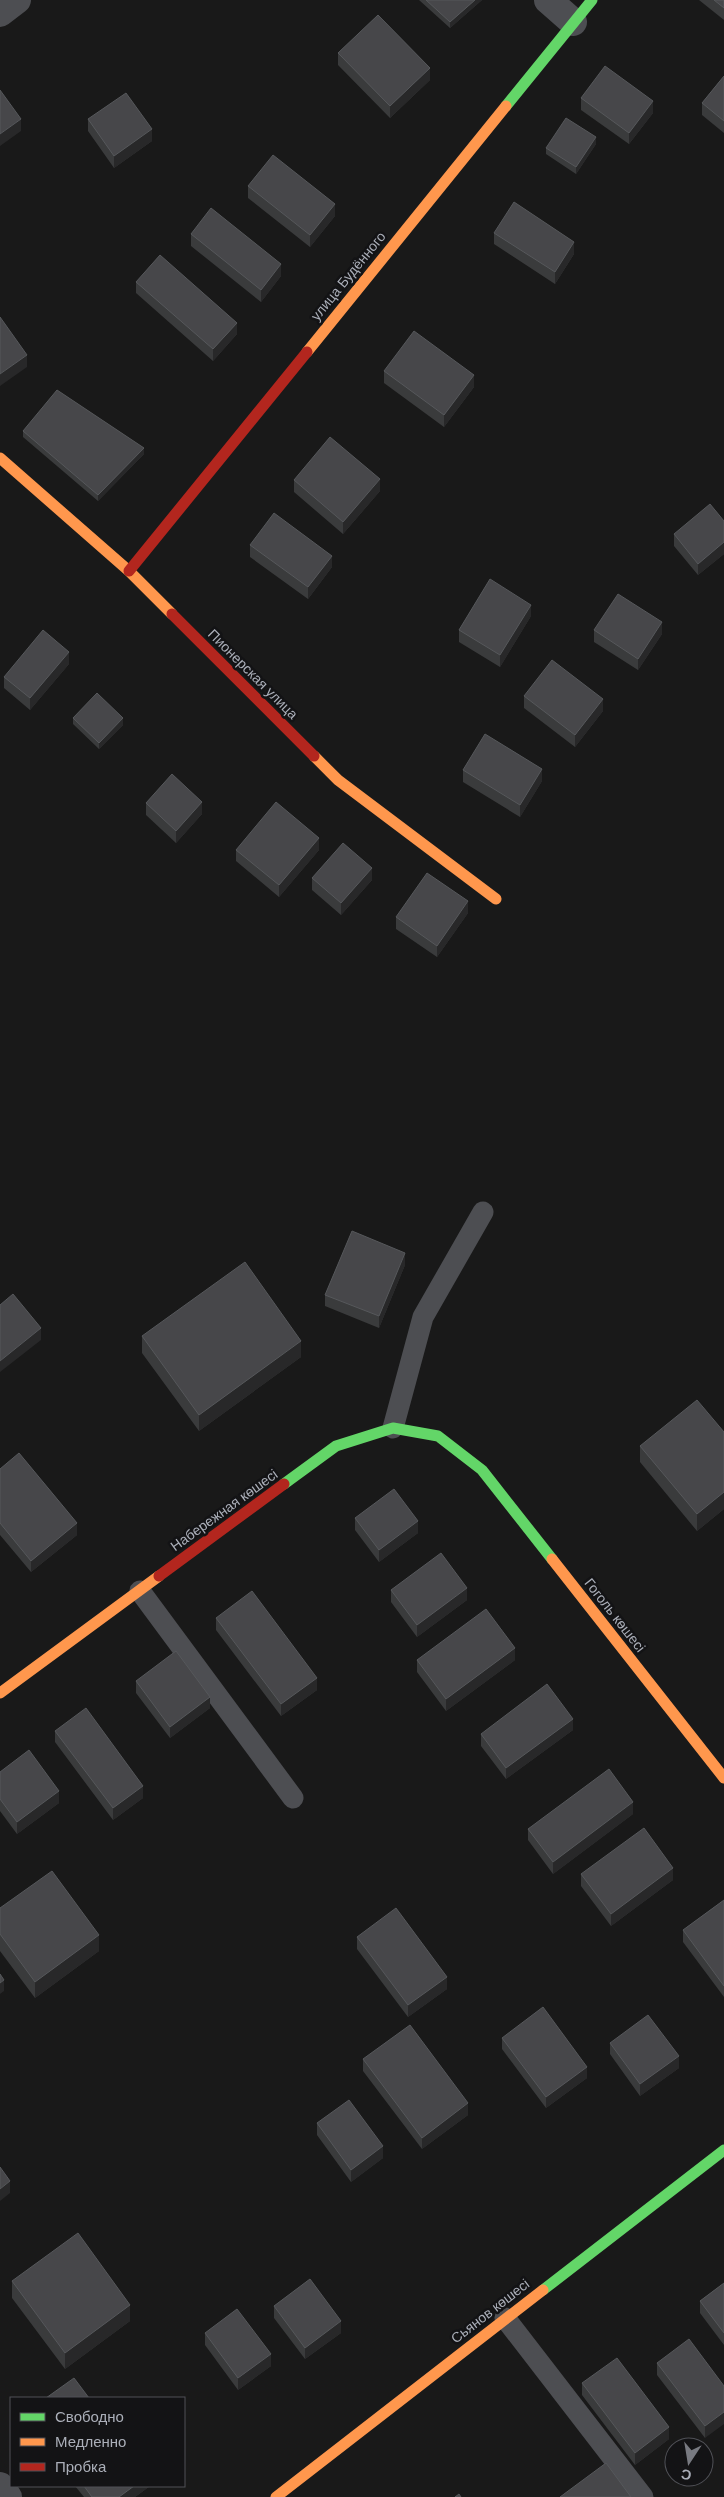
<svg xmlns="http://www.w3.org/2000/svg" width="724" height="2497" font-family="'DM Sans',sans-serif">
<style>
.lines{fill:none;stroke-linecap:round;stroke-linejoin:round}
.lane{stroke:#4d4e52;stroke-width:21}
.street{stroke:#4d4e52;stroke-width:28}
.fast{stroke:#63d668;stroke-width:11}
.slow{stroke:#ff974d;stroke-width:11}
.jam{stroke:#b3261e;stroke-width:11}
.wall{fill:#3a3b3c}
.shaded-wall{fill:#282829}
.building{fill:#47474a;stroke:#56585b}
.labels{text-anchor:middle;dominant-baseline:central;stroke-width:5;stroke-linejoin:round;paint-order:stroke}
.street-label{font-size:14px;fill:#abafb9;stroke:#131315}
</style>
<rect width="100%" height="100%" fill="#191919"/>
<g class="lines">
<!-- lane -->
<path class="lane" d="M393,1428L423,1317L483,1212
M140,1591L293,1798
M505,2318L643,2497"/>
<!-- street -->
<path class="street" d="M548,0L573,22
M0,13L17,0
M0,2486L8,2497"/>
<!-- fast -->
<path class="fast" d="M506,106L592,0
M284,1484L336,1446L393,1428L438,1436L482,1470L552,1559
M543,2290L724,2150"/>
<!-- slow -->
<path class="slow" d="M307,352L506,106
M0,458L129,571L172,614
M314,756L338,780L496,899
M552,1559L724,1778
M0,1693L159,1576
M276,2497L543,2290"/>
<!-- jam -->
<path class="jam" d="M129,571L307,352
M172,614L314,756
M159,1576L284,1484"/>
</g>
<!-- wall -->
<path class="wall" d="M419,0H482L450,28Z
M699,0H724V20Z
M338,53L430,80L390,118L338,65Z
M724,76V133L702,115V103Z
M581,98L653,113L629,144L581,110Z
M88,119L152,141L114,168L88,131Z
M596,144L576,174L546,154V148Z
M248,186L335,216L310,247L248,198Z
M494,233L574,254L555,284L494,244Z
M191,234L281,276L261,302L191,246Z
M136,282L237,334L213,361L136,293Z
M384,371L474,387L444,427L384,383Z
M23,431L144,454L98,501L23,437Z
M294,480L380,491L343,534L294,492Z
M724,521V554L698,575L674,546V534Z
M250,545L332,567L308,599L250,557Z
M531,616L500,667L459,642V630Z
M594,630L662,634L638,670L594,642Z
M69,664L30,710L4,688V677Z
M524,696L603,711L575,747L524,708Z
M73,718L123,725L99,749L73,724Z
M463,770L542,781L520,817L463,782Z
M146,803L202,814L176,843L146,815Z
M236,850H319L279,897L236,861Z
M312,878L372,880L341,915L312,890Z
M468,913L437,957L396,929V917Z
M405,1265L379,1328L325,1306V1295Z
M142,1336L301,1357L199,1431L142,1353Z
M724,1432V1509L697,1531L640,1462V1446Z
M0,1469L77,1535L31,1572L0,1535Z
M355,1518L418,1533L379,1562L355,1530Z
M391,1590L467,1600L417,1637L391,1602Z
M216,1618L317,1690L281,1716L216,1630Z
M417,1660H515L446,1711L417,1672Z
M136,1681L210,1708L170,1738L136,1693Z
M573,1730L506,1779L481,1746V1734Z
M55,1731L143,1798L113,1820L55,1742Z
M0,1772L59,1803L17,1834L0,1811Z
M633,1814L553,1874L528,1840V1829Z
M581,1874L673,1880L611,1926L581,1886Z
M724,1900V1997L683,1942V1930Z
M0,1908L99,1951L35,1998L0,1951Z
M357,1937L447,1989L408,2017L357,1949Z
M502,2038L587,2078L546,2108L502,2049Z
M610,2043L679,2068L640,2096L610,2054Z
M363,2059L468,2115L422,2149L363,2071Z
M317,2123L383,2158L351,2182L317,2135Z
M12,2281L130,2321L65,2369L12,2298Z
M724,2283V2345L700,2313V2301Z
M274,2306L341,2333L305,2359L274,2318Z
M205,2333L271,2366L238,2390L205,2345Z
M657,2363L724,2386L705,2438L657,2375Z
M582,2383L669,2439L635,2465L582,2395Z
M75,2486H150L135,2497H84Z"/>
<!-- shaded-wall -->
<path class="shaded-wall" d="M475,0H482L450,28V22Z
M430,68V80L390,118V106Z
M653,101V113L629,144V133Z
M21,119V131L0,146V134Z
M152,129V141L114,168V156Z
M596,137V144L576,174V167Z
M335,204V216L310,247V235Z
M574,242V254L555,284V272Z
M281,264V276L261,302V290Z
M237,323V334L213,361V349Z
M27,355V367L0,386V374Z
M474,375V387L444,427V415Z
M144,448V454L98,501V495Z
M380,479V491L343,534V522Z
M724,542V554L698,575V564Z
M332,556V567L308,599V587Z
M531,605V616L500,667V655Z
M662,622V634L638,670V659Z
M69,652V664L30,710V698Z
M603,699V711L575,747V735Z
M123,718V725L99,749V743Z
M542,769V781L520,817V805Z
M202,802V814L176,843V831Z
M319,838V850L279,897V885Z
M372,868V880L341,915V903Z
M468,901V913L437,957V946Z
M405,1253V1265L379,1328V1316Z
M41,1328V1340L0,1372V1361Z
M301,1341V1357L199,1431V1415Z
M724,1492V1509L697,1531V1514Z
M418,1521V1533L379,1562V1550Z
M77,1523V1535L31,1572V1561Z
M467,1588V1600L417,1637V1625Z
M515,1648V1660L446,1711V1699Z
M317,1678V1690L281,1716V1704Z
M210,1697V1708L170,1738V1727Z
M573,1719V1730L506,1779V1768Z
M143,1786V1798L113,1820V1808Z
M59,1791V1803L17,1834V1822Z
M633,1802V1814L553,1874V1862Z
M673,1868V1880L611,1926V1914Z
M99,1935V1951L35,1998V1982Z
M447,1977V1989L408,2017V2005Z
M4,1980V1991L0,1994V1983Z
M679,2056V2068L640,2096V2084Z
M587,2067V2078L546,2108V2097Z
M468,2103V2115L422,2149V2138Z
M383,2146V2158L351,2182V2170Z
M10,2181V2193L0,2201V2189Z
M130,2305V2321L65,2369V2353Z
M341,2321V2333L305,2359V2348Z
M271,2354V2366L238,2390V2378Z
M724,2412V2424L705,2438V2426Z
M669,2427V2439L635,2465V2453Z
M134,2486H150L135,2497H119Z"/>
<!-- building -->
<path class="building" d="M426,0H475L450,22Z
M714,0H724V8Z
M378,15L430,68L390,106L338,53Z
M605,66L653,101L629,133L581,98Z
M724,76V121L702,103Z
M0,90L21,119L0,134Z
M126,93L152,129L114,156L88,119Z
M566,118L596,137L576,167L546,148Z
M273,155L335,204L310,235L248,186Z
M514,202L574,242L555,272L494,233Z
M211,208L281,264L261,290L191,234Z
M160,255L237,323L213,349L136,282Z
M0,317L27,355L0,374Z
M414,331L474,375L444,415L384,371Z
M57,390L144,448L98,495L23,431Z
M330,437L380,479L343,522L294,480Z
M710,504L724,521V542L698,564L674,534Z
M274,513L332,556L308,587L250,545Z
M490,579L531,605L500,655L459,630Z
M618,594L662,622L638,659L594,630Z
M43,630L69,652L30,698L4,677Z
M552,660L603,699L575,735L524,696Z
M97,693L123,718L99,743L73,718Z
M485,734L542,769L520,805L463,770Z
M172,774L202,802L176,831L146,803Z
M276,802L319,838L279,885L236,850Z
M343,843L372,868L341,903L312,878Z
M427,873L468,901L437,946L396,917Z
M352,1231L405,1253L379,1316L325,1295Z
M245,1262L301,1341L199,1415L142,1336Z
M13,1294L41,1328L0,1361V1305Z
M697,1400L724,1432V1492L697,1514L640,1446Z
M19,1453L77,1523L31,1561L0,1523V1469Z
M394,1489L418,1521L379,1550L355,1518Z
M441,1553L467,1588L417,1625L391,1590Z
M252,1591L317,1678L281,1704L216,1618Z
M486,1609L515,1648L446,1699L417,1660Z
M176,1651L210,1697L170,1727L136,1681Z
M547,1684L573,1719L506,1768L481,1734Z
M86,1708L143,1786L113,1808L55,1731Z
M29,1750L59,1791L17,1822L0,1799V1772Z
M609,1769L633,1802L553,1862L528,1829Z
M644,1828L673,1868L611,1914L581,1874Z
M52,1871L99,1935L35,1982L0,1934V1908Z
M724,1900V1986L683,1930Z
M396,1908L447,1977L408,2005L357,1937Z
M0,1974L4,1980L0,1983Z
M543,2007L587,2067L546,2097L502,2038Z
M648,2015L679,2056L640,2084L610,2043Z
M410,2025L468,2103L422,2138L363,2059Z
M349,2100L383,2146L351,2170L317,2123Z
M0,2167L10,2181L0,2189Z
M78,2233L130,2305L65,2353L12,2281Z
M310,2279L341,2321L305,2348L274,2306Z
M724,2283V2333L700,2301Z
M237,2309L271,2354L238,2378L205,2333Z
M689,2339L724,2386V2412L705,2426L657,2363Z
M617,2358L669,2427L635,2453L582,2383Z
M74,2378L89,2398H46Z
M606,2463L631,2497H560Z
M84,2486H134L119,2497H92Z
M459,2494L461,2497H455Z"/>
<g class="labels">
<!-- street labels -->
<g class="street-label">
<text transform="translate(348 276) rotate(-51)">улица Будённого</text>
<text transform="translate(253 674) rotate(45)">Пионерская улица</text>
<text transform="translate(224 1510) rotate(-36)">Набережная көшесі</text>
<text transform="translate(615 1615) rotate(52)">Гоголь көшесі</text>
<text transform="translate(490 2311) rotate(-38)">Сьянов көшесі</text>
</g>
</g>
<!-- legend -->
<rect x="10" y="2397" width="175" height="90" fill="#131315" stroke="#505157"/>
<rect x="20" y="2413" width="25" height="8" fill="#63d668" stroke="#505157"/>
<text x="55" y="2422" font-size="15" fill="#abafb9">Свободно</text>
<rect x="20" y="2438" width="25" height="8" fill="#ff974d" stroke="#505157"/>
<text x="55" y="2447" font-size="15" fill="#abafb9">Медленно</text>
<rect x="20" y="2463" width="25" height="8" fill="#b3261e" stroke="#505157"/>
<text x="55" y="2472" font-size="15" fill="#abafb9">Пробка</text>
<!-- north arrow -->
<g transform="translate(689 2462) rotate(192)"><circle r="24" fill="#131315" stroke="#505157"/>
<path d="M0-4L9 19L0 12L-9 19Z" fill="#787a81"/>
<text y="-8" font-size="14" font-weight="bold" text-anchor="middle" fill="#abafb9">С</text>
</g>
</svg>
